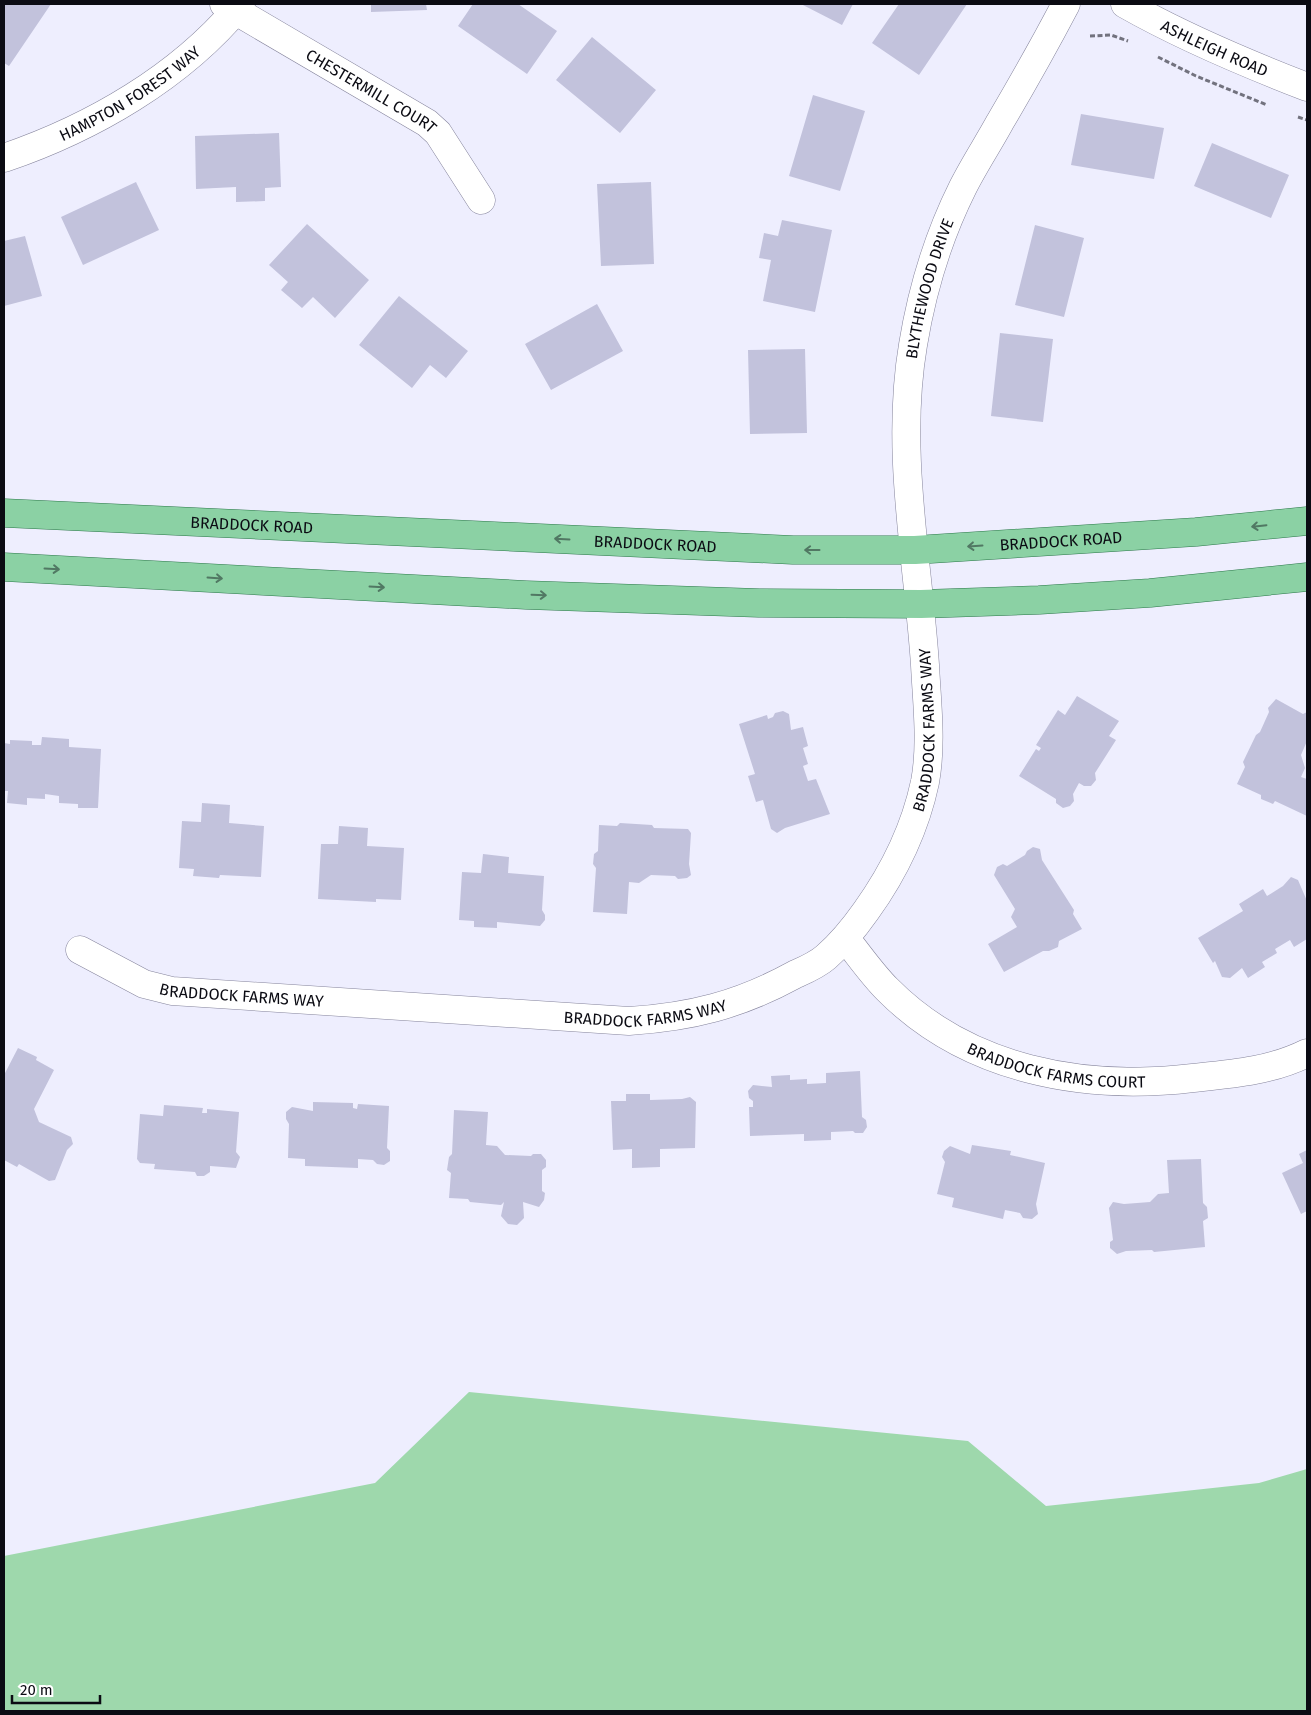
<svg xmlns="http://www.w3.org/2000/svg" width="1311" height="1715" font-family="'Fira Sans',sans-serif">
<style>
.green{fill:#9ed8ac}
.building{fill:#c2c2dc}
.lines{fill:none;stroke-linecap:round;stroke-linejoin:round}
.minor-casing{stroke:#85849c;stroke-width:29}
.major-casing{stroke:#2c784a;stroke-width:29}
.path{stroke:#72727e;stroke-width:3;stroke-dasharray:5 2.5;stroke-linecap:butt}
.minor{stroke:#fff;stroke-width:28}
.major{stroke:#8bd1a4;stroke-width:28}
.oneway{stroke:#517863}
.labels{text-anchor:middle;dominant-baseline:central;stroke-width:4;stroke-linejoin:round;paint-order:stroke}
.street-label{font-size:16px;fill:#0b0b13;stroke:#fff}
</style>
<rect width="100%" height="100%" fill="#eeeefe"/>
<!-- green -->
<path class="green" d="M469,1392L968,1441L1046,1506L1259,1483L1307,1469V1711H4V1556L375,1483Z"/>
<!-- building -->
<path class="building" d="M4,4H51L9,66L4,63Z
M371,4H426L427,10L371,12Z
M473,4H518L557,31L527,74L458,26Z
M801,4H853L842,25Z
M899,4H967L919,75L872,43Z
M592,37L656,90L620,133L556,80Z
M813,95L865,111L840,191L789,176Z
M1081,114L1164,128L1154,179L1071,165Z
M279,133L281,187L265,188V201L236,202V187L196,189L195,136Z
M1212,143L1289,175L1271,218L1194,186Z
M136,182L159,230L83,265L61,217Z
M651,182L654,264L601,266L597,184Z
M782,220L832,230L815,312L763,301L771,260L759,258L764,233L778,236Z
M307,224L369,280L335,318L313,297L302,308L281,290L288,282L269,265Z
M1035,225L1084,238L1064,317L1015,305Z
M25,236L42,296L4,306V241Z
M399,296L468,351L446,378L430,365L412,388L359,345Z
M597,304L623,351L551,390L525,344Z
M1000,333L1053,339L1043,422L991,416Z
M805,349L807,433L750,434L748,350Z
M1077,696L1119,721L1109,736L1116,740L1095,773L1096,780L1091,786H1084L1079,783L1073,794L1074,801L1070,806L1063,808L1056,803V799L1019,776L1036,749L1039,751L1041,748L1036,745L1058,710L1065,715Z
M1276,699L1303,714L1307,712V741L1301,755L1305,768L1301,777L1307,779V816L1275,801L1273,804L1261,799V795L1237,784L1245,767L1243,762L1256,735L1260,732L1269,712L1268,708Z
M783,711L789,714L791,730L803,727L808,746L803,748L808,764L803,766L808,781L816,779L830,814L785,828L777,833L771,829L763,800L756,802L748,776L755,774L739,724L767,715L768,719L773,717L775,713Z
M42,737L69,739V747L101,749L98,808H78V804L59,803V796L45,794V799L27,798V805L7,803L8,791H4V743L10,744V740L32,741V745H41Z
M202,803L230,805L229,823L264,826L261,877L220,875L219,878L193,876L194,869L179,868L182,821L201,822Z
M620,823L652,825L654,828L688,829L691,833L689,864L691,875L687,878L678,879L675,876L651,875L639,883L629,882L627,914L593,912L596,868L593,864L594,854L598,851L599,825L617,826Z
M339,826L368,828L367,846L404,848L401,900L376,899V902L318,899L321,844H338Z
M1033,847L1040,849L1042,860L1074,910L1073,914L1082,929L1059,941L1058,947L1049,951H1043L1004,972L988,944L1017,927L1011,917L1015,909L994,875L997,867L1003,864L1007,866L1025,855L1027,851Z
M483,854L509,857L508,873L544,876L542,910L545,915V920L540,926L497,922V928L474,927V921L459,920L462,872L481,873Z
M1291,877L1298,880L1307,901V939L1294,947L1290,940L1275,949L1277,953L1262,962L1265,967L1248,978L1242,968L1230,978L1222,977L1215,961L1213,963L1198,938L1243,911L1239,904L1263,889L1267,896L1283,886Z
M18,1048L37,1057L36,1060L54,1070L34,1109L39,1122L71,1137L73,1144L67,1150L55,1180L49,1181L19,1164L17,1167L4,1160V1075Z
M860,1071L862,1117L866,1120L867,1127L863,1133H855L853,1131L831,1132V1140L804,1141V1134L750,1136L749,1107H753V1101L749,1098L748,1091L753,1085L772,1087L771,1076L790,1075V1080L807,1079V1084L826,1083V1073Z
M626,1094H650V1100L682,1099L690,1097L696,1102L695,1148L660,1149V1167L632,1168V1149L613,1150L611,1101H626Z
M313,1102L353,1103V1108L357,1109L358,1104L389,1106L387,1148L390,1151V1161L384,1165L377,1164L373,1160L358,1159V1168L305,1166V1159L288,1158L289,1124L286,1119V1112L292,1107L313,1111Z
M164,1105L203,1108L202,1113H207V1109L239,1112L236,1152L240,1157L236,1168L210,1166V1172L204,1176H197L195,1172L154,1169L155,1164L140,1163L137,1159L140,1114L163,1116Z
M454,1110L488,1112L486,1145L497,1146L505,1155L531,1156L533,1154H541L546,1160V1167L542,1170V1191L545,1193L544,1200L539,1207L523,1202L524,1218L517,1225L508,1224L501,1216L504,1202L501,1205L470,1202L468,1199L449,1198L451,1173L447,1170L449,1157L452,1154Z
M972,1145L1011,1151L1010,1155L1045,1163L1036,1204L1038,1214L1032,1219L1023,1218L1020,1213L1005,1210L1003,1219L952,1207L954,1198L937,1194L945,1162L942,1157L944,1151L950,1146L970,1154Z
M1307,1150V1211L1301,1214L1282,1173L1303,1163L1299,1154Z
M1201,1159L1203,1203L1207,1207L1208,1218L1203,1221L1205,1247L1154,1252L1152,1250L1126,1251L1117,1254L1110,1248V1242L1113,1240L1109,1208L1113,1202L1124,1204L1150,1202L1158,1194L1169,1193L1167,1160Z"/>
<g class="lines">
<!-- minor casing -->
<g class="minor-casing">
<g id="minor">
<path id="s1" d="M224,4L427,123L438,133L481,200"/>
<path id="s2" d="M1125,4C1183,37 1245,63 1307,87"/>
<path id="s3" d="M4,158C92,128 181,77 241,4"/>
<path id="s4" d="M846,939C859,955 872,974 887,989C967,1070 1083,1091 1193,1078C1232,1074 1271,1071 1307,1053"/>
<path id="s5" d="M80,950L144,984L172,991L629,1021C691,1017 739,1005 794,975C805,970 817,965 826,957C842,943 854,928 866,911C894,872 915,829 925,782C932,744 927,704 925,665C918,560 895,451 913,345C922,290 938,237 963,187C974,165 988,144 1000,122C1023,83 1045,44 1066,4"/>
</g>
</g>
<!-- major casing -->
<g class="major-casing">
<g id="major">
<path id="s6" d="M4,513L793,550H915L1196,532L1307,521"/>
<path d="M4,567L526,595L759,603L921,604L1039,600L1150,593L1307,577"/>
</g>
</g>
<!-- path -->
<path class="path" d="M1090,36L1111,35L1128,41
M1158,57L1196,76L1267,105
M1298,117L1307,120"/>
<!-- minor -->
<use href="#minor" class="minor"/>
<!-- major -->
<use href="#major" class="major"/>
</g>
<!-- one-way arrows -->
<defs><path id="oneway-shaft" d="M-6 0H5M1.5-3L5.5 0L1.5 3" fill="none" stroke-width="1.6" stroke-linecap="round" stroke-linejoin="round" transform="scale(1.25)"/></defs>
<g class="oneway">
<use href="#oneway-shaft" transform="translate(1259 526) rotate(174)"/>
<use href="#oneway-shaft" transform="translate(562 539) rotate(-177)"/>
<use href="#oneway-shaft" transform="translate(975 546) rotate(176)"/>
<use href="#oneway-shaft" transform="translate(812 550) rotate(180)"/>
<use href="#oneway-shaft" transform="translate(52 569) rotate(3)"/>
<use href="#oneway-shaft" transform="translate(215 578) rotate(4)"/>
<use href="#oneway-shaft" transform="translate(377 587) rotate(3)"/>
<use href="#oneway-shaft" transform="translate(539 595) rotate(2)"/>
</g>
<g class="labels">
<!-- street labels -->
<g class="street-label">
<text stroke="none"><textPath href="#s2" startOffset="100">ASHLEIGH ROAD</textPath></text>
<text stroke="none"><textPath href="#s3" startOffset="142">HAMPTON FOREST WAY</textPath></text>
<text stroke="none"><textPath href="#s1" startOffset="171">CHESTERMILL COURT</textPath></text>
<text stroke="none"><textPath href="#s5" startOffset="1470">BLYTHEWOOD DRIVE</textPath></text>
<text stroke="none"><textPath href="#s6" startOffset="248">BRADDOCK ROAD</textPath></text>
<text stroke="none"><textPath href="#s6" startOffset="1058">BRADDOCK ROAD</textPath></text>
<text stroke="none"><textPath href="#s6" startOffset="652">BRADDOCK ROAD</textPath></text>
<text stroke="none"><textPath href="#s5" startOffset="1025">BRADDOCK FARMS WAY</textPath></text>
<text stroke="none"><textPath href="#s5" startOffset="171">BRADDOCK FARMS WAY</textPath></text>
<text stroke="none"><textPath href="#s5" startOffset="576">BRADDOCK FARMS WAY</textPath></text>
<text stroke="none"><textPath href="#s4" startOffset="256">BRADDOCK FARMS COURT</textPath></text>
</g>
</g>
<!-- border -->
<rect width="1311" height="1715" fill="none" stroke="#0b0b13" stroke-width="10"/>
<!-- scale -->
<path d="M12 1695v8h88v-8" fill="none" stroke="#0b0b13" stroke-width="2.5"/>
<text x="20" y="1695" font-size="15" fill="#0b0b13" stroke="#ffffff" stroke-width="4" paint-order="stroke">20 m</text>
</svg>
